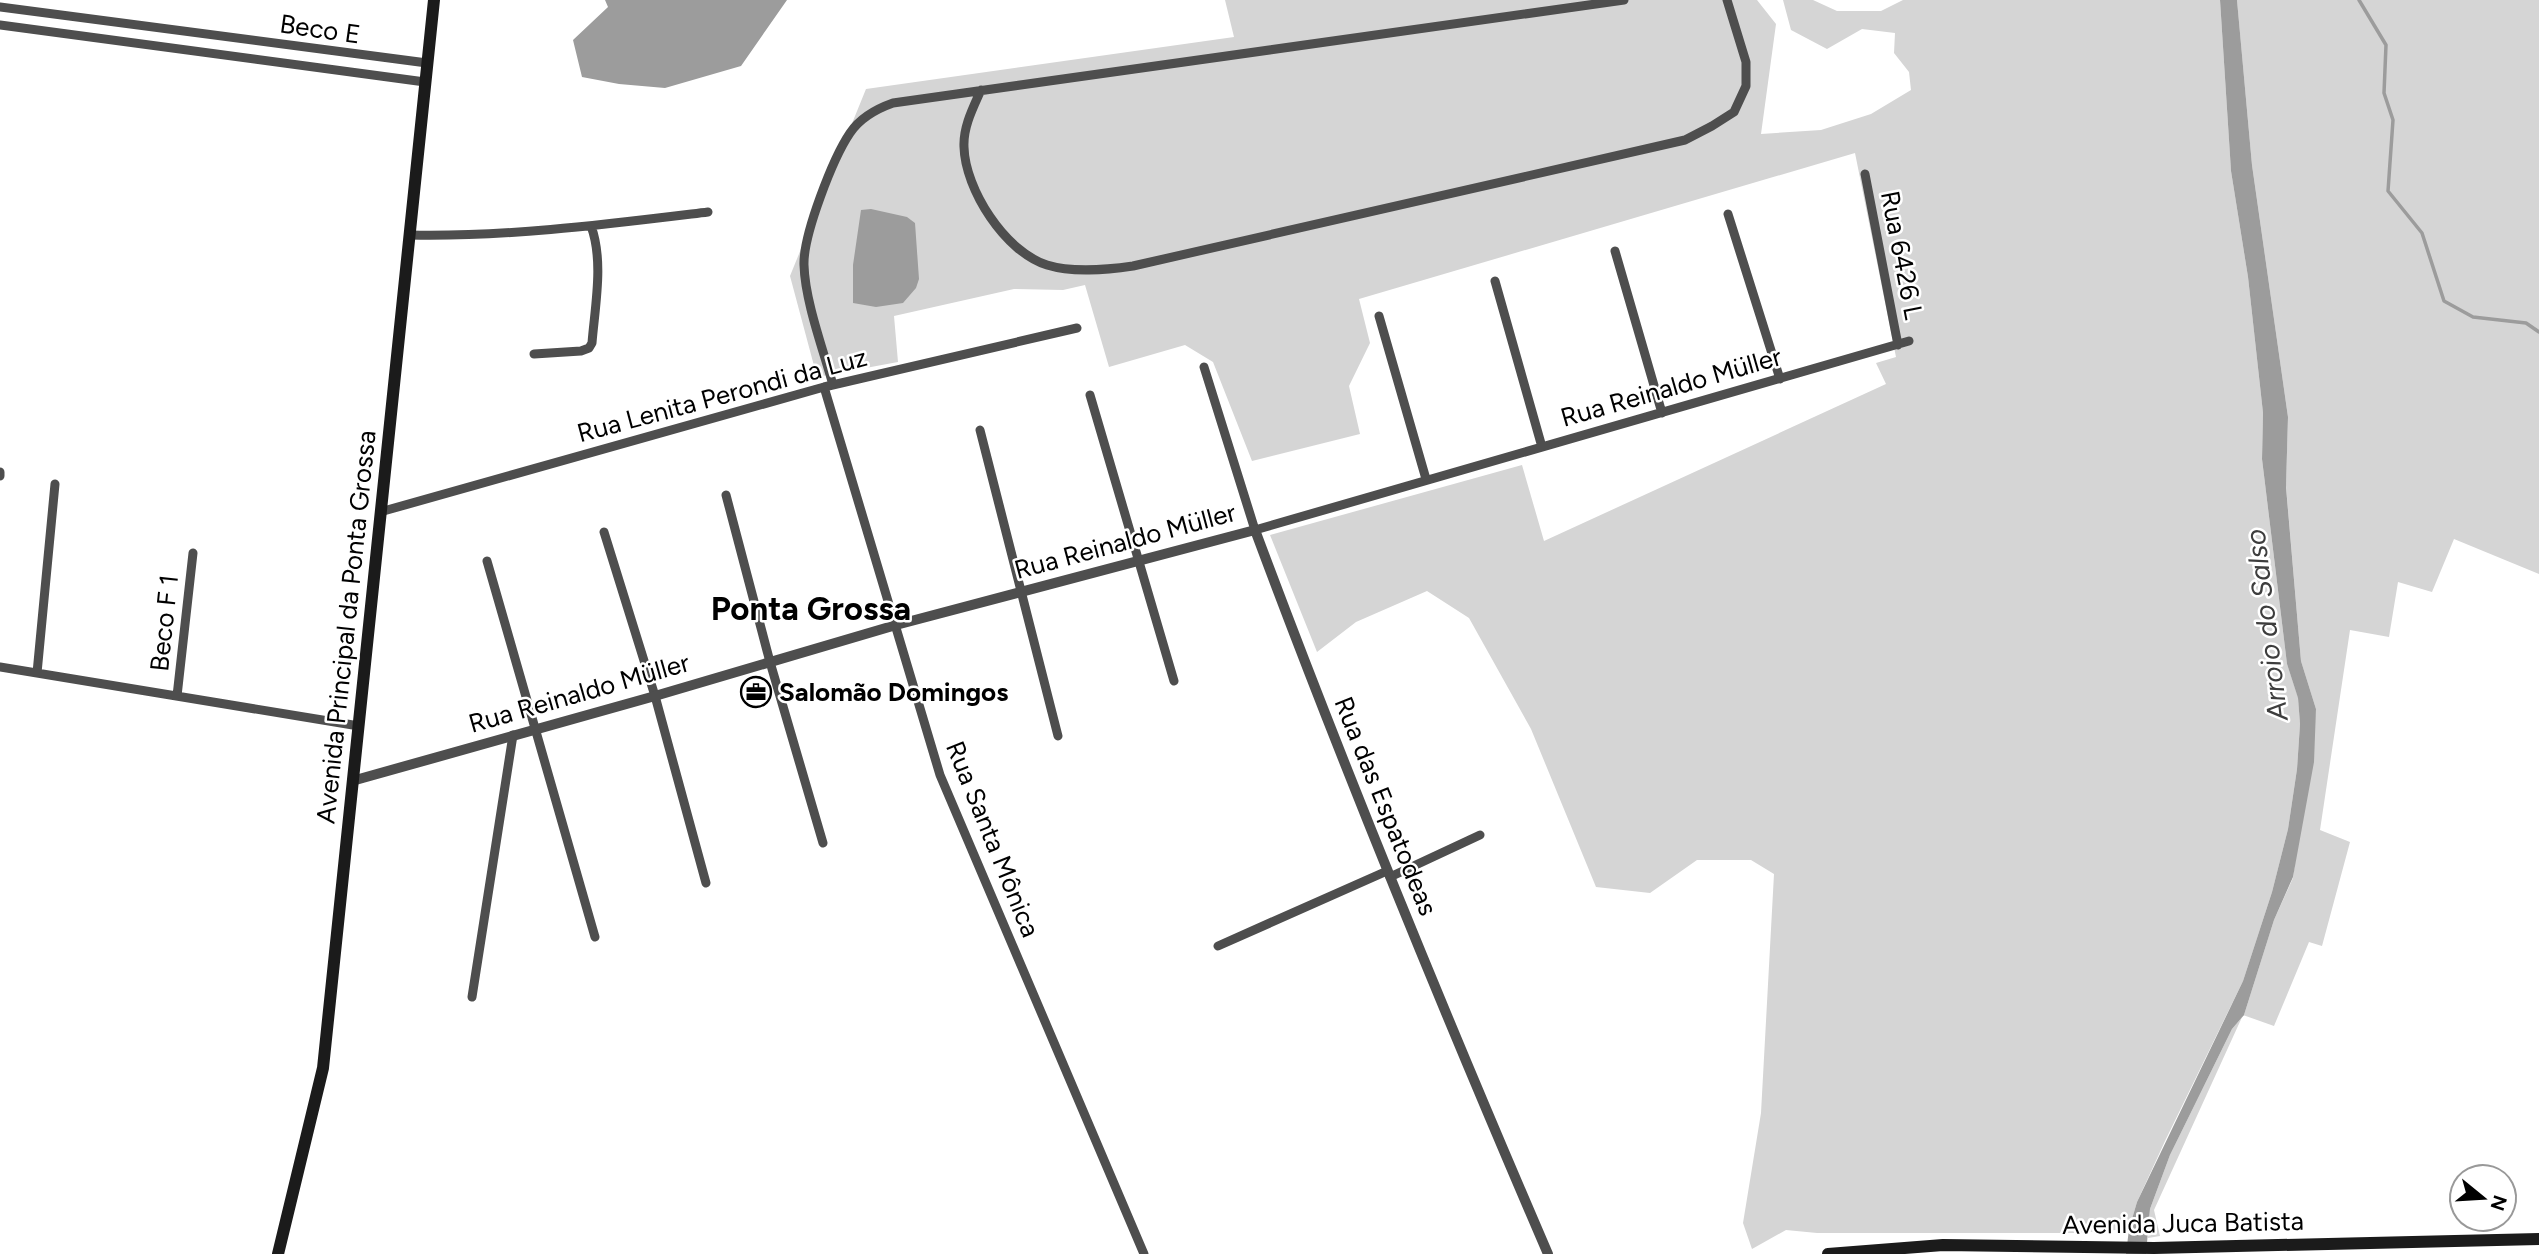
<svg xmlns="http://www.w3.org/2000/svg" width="2539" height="1254" font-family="Figtree,sans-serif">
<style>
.green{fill:#d5d5d5}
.water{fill:#9c9c9c}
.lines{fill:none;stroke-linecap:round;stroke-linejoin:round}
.stream{stroke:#9c9c9c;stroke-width:3.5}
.minor{stroke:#4e4e4e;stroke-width:9}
.tertiary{stroke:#4e4e4e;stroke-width:10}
.secondary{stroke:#1b1b1b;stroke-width:12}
.labels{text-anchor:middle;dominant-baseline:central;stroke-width:5;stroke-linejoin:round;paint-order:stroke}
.street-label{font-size:26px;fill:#000;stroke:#fff}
.poi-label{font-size:26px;font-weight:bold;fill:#000;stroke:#fff;text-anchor:start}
.water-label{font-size:28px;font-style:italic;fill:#3d3d3d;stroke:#fff}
.district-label{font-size:33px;font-weight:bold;fill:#000;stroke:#fff}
</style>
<rect width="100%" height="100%" fill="#fff"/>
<!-- green -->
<path class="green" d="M1225,0H1757L1776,24L1761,134L1821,130L1871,114L1911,90L1909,72L1894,53L1895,33L1862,29L1827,49L1791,30L1783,0H1813L1837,11H1881L1903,0H2220L2231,171L2248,277L2263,413L2262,459L2287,664L2298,697L2300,724L2297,769L2288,829L2272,892L2243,981L2165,1141L2137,1202L2129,1229L2076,1233H1817L1786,1230L1752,1249L1743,1223L1761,1113L1774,874L1751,860H1697L1650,893L1596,887L1531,729L1469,618L1427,591L1356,622L1317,652L1270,535L1522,465L1544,541L1886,384L1876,363L1896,357L1855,153L1359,299L1370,343L1349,386L1360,434L1252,461L1213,362L1185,345L1109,367L1085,285L1063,290L1014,289L894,316L898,362L817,377L790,276L866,89L1234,37Z
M2237,0H2539V574L2454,539L2432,592L2398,582L2389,637L2350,630L2320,830L2350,842L2322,946L2309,942L2274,1026L2243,1015L2154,1210L2160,1236L2148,1238L2150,1209L2170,1155L2232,1029L2244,1015L2274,920L2293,878L2316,709L2301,661L2286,486L2288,417L2252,165Z"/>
<!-- water -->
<path class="water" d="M605,0H787L741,66L665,88L619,84L582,77L573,40L608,7Z
M2220,0H2237L2252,165L2288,417L2286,487L2301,661L2316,709L2314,762L2293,877L2274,920L2244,1015L2232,1029L2170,1155L2150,1209L2146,1254H2126L2129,1229L2137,1202L2243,981L2272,892L2288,829L2297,769L2300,724L2298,698L2287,664L2262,459L2263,413L2248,277L2231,171Z
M871,209L907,217L915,223L919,279L916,288L903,303L876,307L853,303V265L861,210Z"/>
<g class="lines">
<!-- stream -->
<path class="stream" d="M2359,0L2386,45L2384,93L2393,120L2388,191L2422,233L2444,301L2473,317L2526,323L2539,332"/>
<!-- minor -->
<path class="minor" d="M0,7L427,63
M0,25L425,82
M981,90C973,108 963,127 964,147C965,189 1005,252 1047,265C1073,273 1105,270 1133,266L1685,140L1712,126L1734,112L1746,86V62L1727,0
M1865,174L1898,345
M1728,214L1780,379
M410,235C509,237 609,224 708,212
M1615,251L1662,413
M1495,281L1542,447
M1379,316L1426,479
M534,354L581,351L589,348L592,343C595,306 604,261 591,226
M1204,367L1255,530L1909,341
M833,385C823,349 805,301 804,265C803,235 833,158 850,133C860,118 876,109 893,103L1624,0
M824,387L940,775L1144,1254
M1090,395L1174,681
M980,430L1058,736
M0,476V472
M726,495L770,662L823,843
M380,512L824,387L1077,328
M604,532L655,696L706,883
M487,561L595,937
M0,667L359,726
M37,673L55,484
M177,696L193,553
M1390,877L1480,835
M1218,946L1387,871
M472,997L513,735"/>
<!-- tertiary -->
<path class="tertiary" d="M352,781L655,696L896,625L1255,530C1346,774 1445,1015 1548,1254"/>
<!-- secondary -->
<path class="secondary" d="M278,1254L323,1068L434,0
M1828,1254L1943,1245L2154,1248L2539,1239"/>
</g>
<!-- icons -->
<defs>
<g id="office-ring" transform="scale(1.575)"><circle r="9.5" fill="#fff" stroke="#000" stroke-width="1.5"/><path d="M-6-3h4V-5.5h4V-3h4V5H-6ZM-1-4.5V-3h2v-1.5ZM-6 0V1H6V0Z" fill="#000"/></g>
</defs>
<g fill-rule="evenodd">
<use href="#office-ring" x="756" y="692"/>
</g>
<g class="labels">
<!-- street labels -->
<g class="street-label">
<text transform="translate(320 29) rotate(8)">Beco E</text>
<text transform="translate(1902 255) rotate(79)">Rua 6426 L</text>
<text transform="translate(1671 387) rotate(-16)">Rua Reinaldo Müller</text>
<text transform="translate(722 395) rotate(-15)">Rua Lenita Perondi da Luz</text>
<text transform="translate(1125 541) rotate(-15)">Rua Reinaldo Müller</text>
<text transform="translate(164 623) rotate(-84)">Beco F 1</text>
<text transform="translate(346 627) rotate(-84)">Avenida Principal da Ponta Grossa</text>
<text transform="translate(579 693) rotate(-16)">Rua Reinaldo Müller</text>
<text transform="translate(1386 806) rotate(68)">Rua das Espatodeas</text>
<text transform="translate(993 839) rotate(68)">Rua Santa Mônica</text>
<text transform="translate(2183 1223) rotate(-1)">Avenida Juca Batista</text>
</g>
<!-- poi labels -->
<g class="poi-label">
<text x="779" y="692">Salomão Domingos</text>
</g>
<!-- water labels -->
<g class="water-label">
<text transform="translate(2266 625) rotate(-97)">Arroio do Salso</text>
</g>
<!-- district labels -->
<g class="district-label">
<text x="811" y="608">Ponta Grossa</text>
</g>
</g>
<!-- north arrow -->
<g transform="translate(2483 1198) rotate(108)"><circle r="33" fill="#ffffff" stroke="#999999" stroke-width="2"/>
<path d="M0-5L12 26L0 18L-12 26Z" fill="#000000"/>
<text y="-10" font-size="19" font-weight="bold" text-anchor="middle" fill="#000000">N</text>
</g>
</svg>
